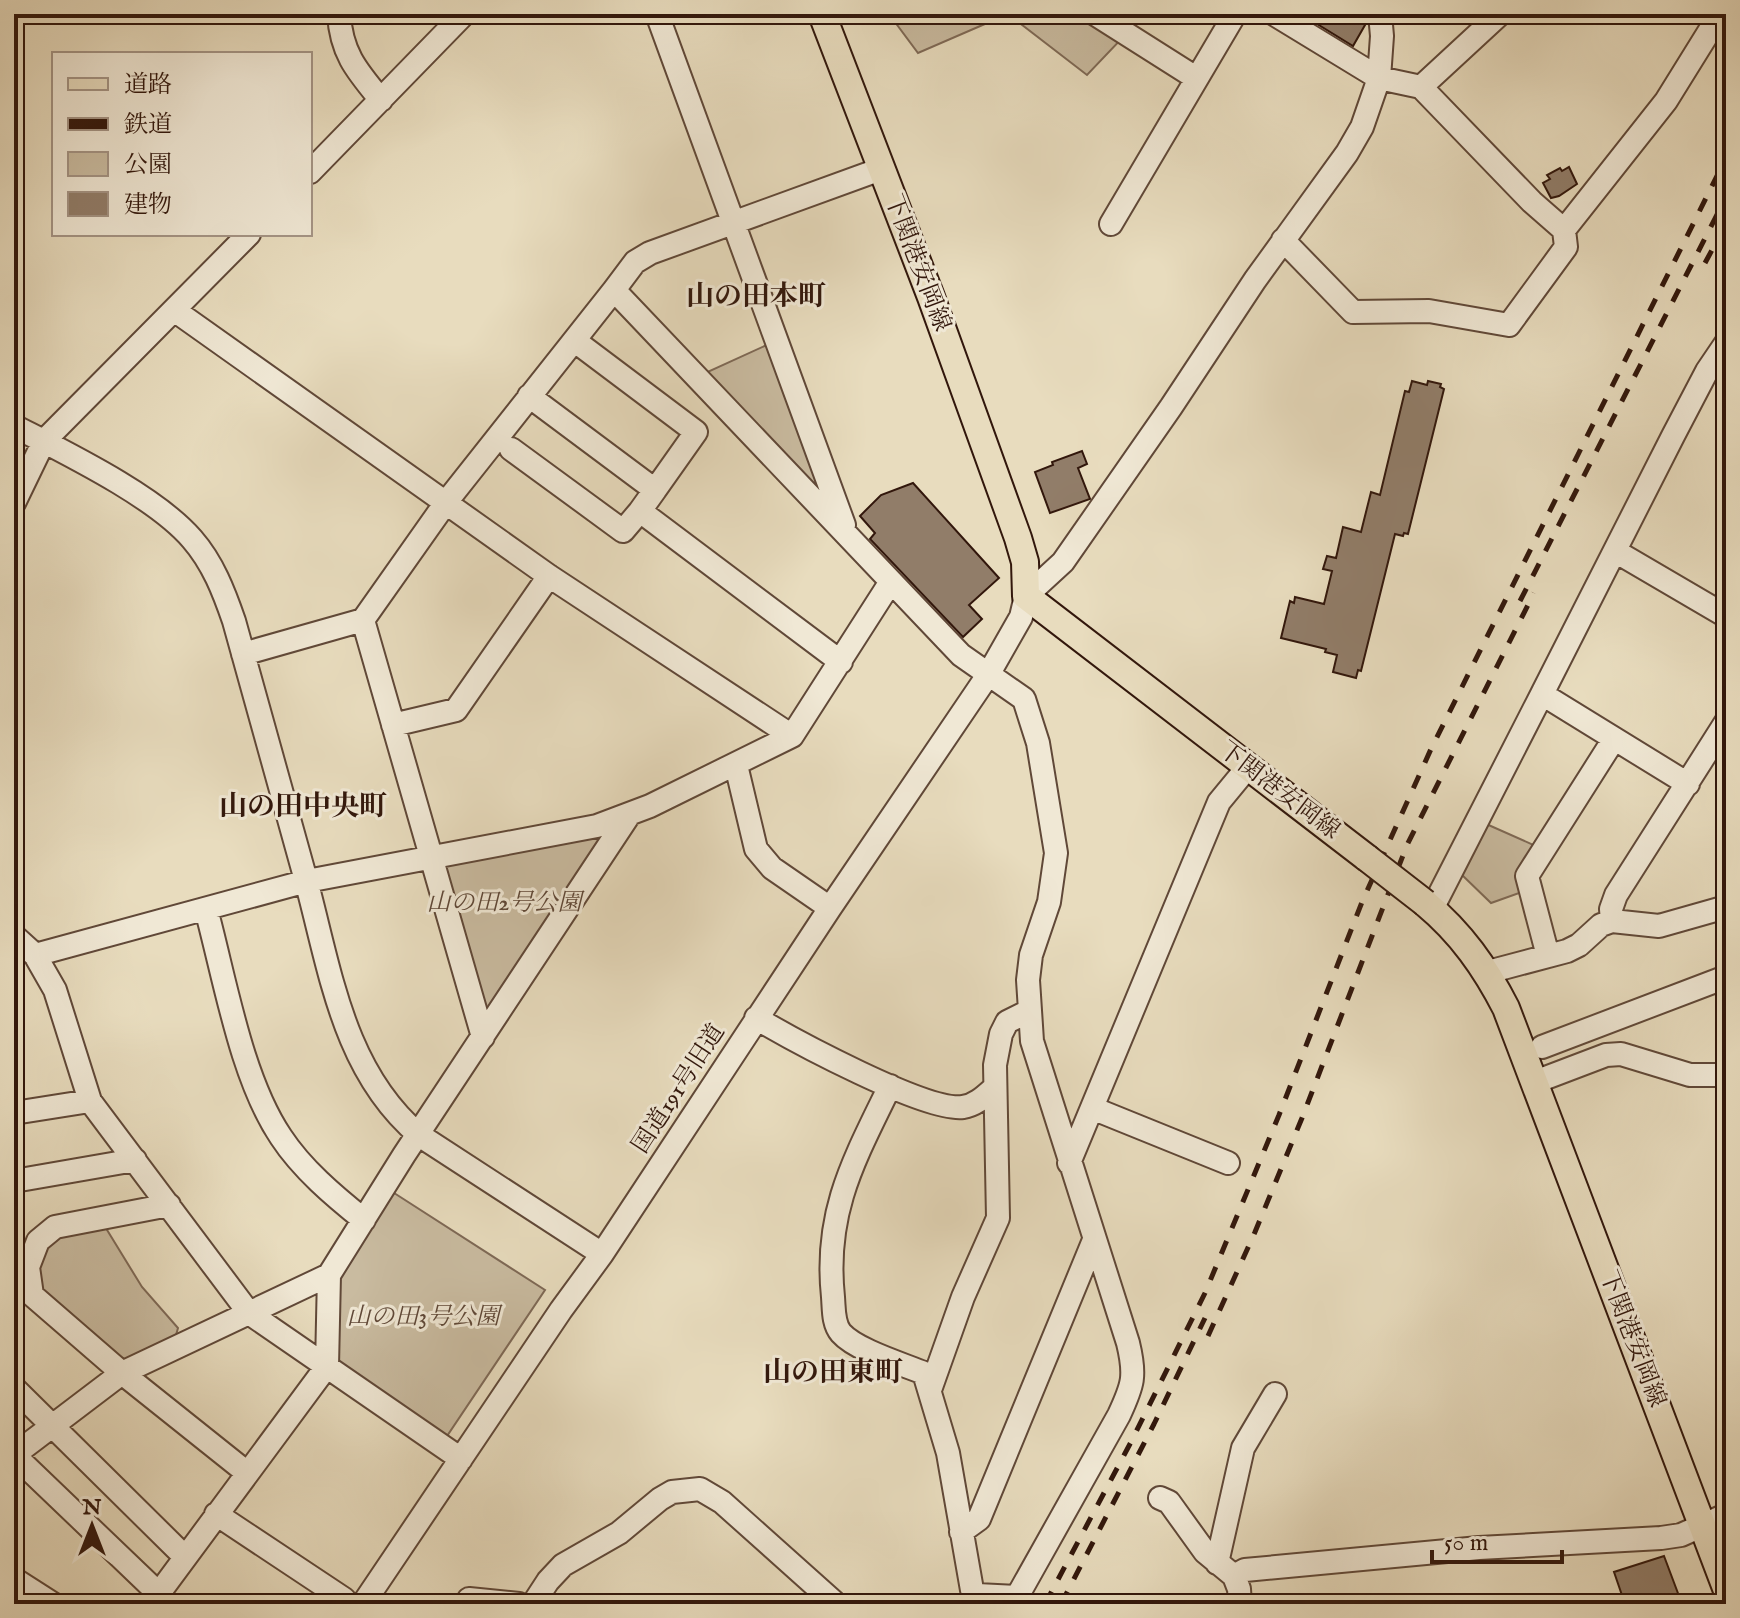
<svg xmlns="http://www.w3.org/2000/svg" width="1740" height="1618" font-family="'IM FELL English','Noto Serif JP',serif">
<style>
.green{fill:#c9bba0;stroke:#7e6956;stroke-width:2}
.building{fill:#917d69;stroke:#32170c;stroke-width:2}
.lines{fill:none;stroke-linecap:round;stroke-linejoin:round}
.minor-casing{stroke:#604838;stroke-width:26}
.major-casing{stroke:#32170c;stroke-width:30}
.minor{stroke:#f0e8d5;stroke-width:22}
.major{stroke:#e8dcbe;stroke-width:26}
.rail{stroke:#32170c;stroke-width:5;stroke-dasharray:14 14;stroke-linecap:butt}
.major-bridge-casing{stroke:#32170c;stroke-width:30;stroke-linecap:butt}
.major-bridge{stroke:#e8dcbe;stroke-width:26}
.labels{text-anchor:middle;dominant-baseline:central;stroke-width:6;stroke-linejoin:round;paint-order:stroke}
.street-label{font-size:24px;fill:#32170c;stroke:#f0e8d5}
.park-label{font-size:24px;font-style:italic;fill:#5f4838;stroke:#f0e8d5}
.quarter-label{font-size:28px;font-weight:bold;fill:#32170c;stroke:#f0e8d5}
</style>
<rect width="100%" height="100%" fill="#e8dcbe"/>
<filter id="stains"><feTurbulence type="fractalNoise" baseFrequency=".0025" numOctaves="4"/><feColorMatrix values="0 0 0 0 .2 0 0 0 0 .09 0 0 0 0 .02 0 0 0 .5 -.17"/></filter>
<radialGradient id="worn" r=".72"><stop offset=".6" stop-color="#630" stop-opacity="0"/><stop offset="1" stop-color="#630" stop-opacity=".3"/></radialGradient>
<!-- green -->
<path class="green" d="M889,14H1096L1127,33L1087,75L1008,14L918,53Z
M769,344L824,495L821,496L703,374Z
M1484,823L1538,847L1522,892L1491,903L1461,874Z
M598,834L602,842L493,1010H483L443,870L450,862Z
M391,1191L545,1290L445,1439L337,1364L338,1272Z
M104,1225L142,1287L178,1328L176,1335L122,1362L39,1294L38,1257L55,1236Z"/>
<!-- building -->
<path class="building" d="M1301,14H1364L1360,22L1365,25L1353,46Z
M1569,167L1577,184L1559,196L1551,198L1543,183L1550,179L1547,175L1560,168L1562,171Z
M1412,381L1427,385L1428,381L1441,384L1440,387L1444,389L1408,534L1404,533L1403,536L1395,534L1361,671L1358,670L1356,678L1333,672L1337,655L1325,652L1326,649L1281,638L1290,601L1294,603L1295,597L1324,604L1332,571L1323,569L1327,556L1336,558L1343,527L1361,532L1371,492L1380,495L1405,391L1409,392Z
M1082,451L1087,464L1078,468L1090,499L1050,513L1035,472L1053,465L1052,462Z
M913,483L999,578L969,605L982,619L963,637L870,539L875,533L860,516L881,495Z
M1664,1556L1682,1604H1625L1614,1572Z"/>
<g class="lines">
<!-- minor casing -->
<g class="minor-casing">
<path id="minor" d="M339,14C341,53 357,71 381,100
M657,14L844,525
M1095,14L1196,78
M1274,14L1379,78L1421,87L1532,202L1564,230L1566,247L1509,325L1429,311L1353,312L1283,240
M1421,87L1500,14
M310,172L464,14
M1111,224L1235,14
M1564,230L1666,101L1720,14
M614,290L635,262L650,253L881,169
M174,310L549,576L792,736
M529,396L655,490L696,432L575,341
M14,426C66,453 155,496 192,539C213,563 224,592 234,621C257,705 281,789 304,873C330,966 341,1069 419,1135L602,1254
M511,449L623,531L640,511
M655,490L640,511L841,662
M14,503L44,441L249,234
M1615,551L1726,616
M243,654L363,620
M393,725L456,710L549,576
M736,765L756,849L772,868L830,908
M1688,784L1542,694L1673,436L1707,371L1726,343
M206,909C225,979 241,1078 281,1137C302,1169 334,1196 364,1220
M1432,909L1542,694
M1612,921L1611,909L1616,895L1726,722
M14,936L35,955L55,990L90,1101L249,1313L461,1459
M35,955L307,881L597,826L650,806L792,736L890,583
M1548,956L1527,876L1614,739
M1488,972L1567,951L1579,945L1601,925L1612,921L1659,926L1726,907
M756,1018C793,1040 926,1112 963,1107C976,1105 985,1096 994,1088
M483,1037L363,620L447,501L614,290L961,655L1024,699L1038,743L1056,853L1049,902L1031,955L1028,980L1032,1041L1128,1343C1136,1376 1133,1385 1119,1415L1013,1604
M1542,1047L1726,977
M1535,1082L1606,1055L1621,1054L1690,1075H1726
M890,1086C854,1160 824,1212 833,1297C834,1309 833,1324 841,1333C856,1350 902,1364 924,1373L948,1453L972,1590L977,1595L1017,1597
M1092,1108L1228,1163
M14,1113L90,1101
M1069,1163L1219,802L1247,768
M14,1181L135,1160
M169,1205L55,1227L38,1241L28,1267L32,1295L122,1373L246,1472
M14,1388L185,1557
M930,1390L963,1297L998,1218L995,1065L1001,1034L1007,1022L1029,1011
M1160,1498L1169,1502L1205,1552L1234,1576L1239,1589L1240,1604
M216,1514L344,1599
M961,1532L979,1519L1094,1240
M1217,1563L1243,1448L1275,1394
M1234,1576L1245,1570L1479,1548L1661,1538L1681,1535L1726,1515
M14,1579L53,1604
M158,1593L14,1455L122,1373L329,1275
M469,1599L519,1604
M151,1604L327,1366L329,1275L404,1155L629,815
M363,1604L561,1310L602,1254L830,908L988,675L1021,617L1026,596L1063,562L1171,407L1255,280L1347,153L1362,127L1379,78L1382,36L1380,14
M533,1604L548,1581L563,1565L619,1533L660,1499L672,1492L700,1489L722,1502L836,1604"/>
</g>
<!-- major casing -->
<g class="major-casing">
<path id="major" d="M822,14L931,297L1018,538L1025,562L1026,596L1367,858
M1425,903C1461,933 1485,967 1506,1008L1726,1588"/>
</g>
<!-- minor -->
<use href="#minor" class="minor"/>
<!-- major -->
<use href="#major" class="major"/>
<!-- rail -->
<path class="rail" d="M1705,263L1726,224
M1520,601L1726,197
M1208,1336L1255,1232L1302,1118L1407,845L1534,593
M1045,1604L1131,1442L1205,1293L1279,1115L1362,902L1431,749L1726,158
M1061,1604L1154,1424L1205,1318"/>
<!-- major-bridge casing -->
<g class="major-bridge-casing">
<path id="major-bridge" d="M1367,858L1425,903"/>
</g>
<!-- major-bridge -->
<use href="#major-bridge" class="major-bridge"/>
</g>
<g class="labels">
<!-- street labels -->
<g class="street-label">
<text transform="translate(917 263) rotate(69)">下関港安岡線</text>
<text transform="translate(1279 791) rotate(37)">下関港安岡線</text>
<text transform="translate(679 1089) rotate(-57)">国道191号旧道</text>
<text transform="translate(1632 1339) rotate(69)">下関港安岡線</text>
</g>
<!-- park labels -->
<g class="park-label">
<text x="504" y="903">山の田2号公園</text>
<text x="423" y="1317">山の田3号公園</text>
</g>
<!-- quarter labels -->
<g class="quarter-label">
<text x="756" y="297">山の田本町</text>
<text x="303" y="807">山の田中央町</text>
<text x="833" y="1373">山の田東町</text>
</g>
</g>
<!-- margin -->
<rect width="1740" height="1618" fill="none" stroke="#e8dcbe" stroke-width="48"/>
<rect x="16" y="16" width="1708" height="1586" fill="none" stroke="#32170c" stroke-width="4"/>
<rect x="24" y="24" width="1692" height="1570" fill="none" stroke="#32170c" stroke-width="2"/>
<!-- legend -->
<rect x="52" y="52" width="260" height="184" fill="#f0e8d5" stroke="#a49485" stroke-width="2"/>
<rect x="68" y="78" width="40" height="12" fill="#e8dcbe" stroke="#a49485" stroke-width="2"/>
<text x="124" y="92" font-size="24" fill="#32170c">道路</text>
<rect x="68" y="118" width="40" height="12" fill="#32170c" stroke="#a49485" stroke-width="2"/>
<text x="124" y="132" font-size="24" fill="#32170c">鉄道</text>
<rect x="68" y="152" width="40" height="24" fill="#c9bba0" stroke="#a49485" stroke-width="2"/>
<text x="124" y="172" font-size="24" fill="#32170c">公園</text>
<rect x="68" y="192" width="40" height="24" fill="#917d69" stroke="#a49485" stroke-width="2"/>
<text x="124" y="212" font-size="24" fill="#32170c">建物</text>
<!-- north arrow -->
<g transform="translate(92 1526)" stroke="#f0e8d5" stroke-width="6" paint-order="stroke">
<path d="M0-6L14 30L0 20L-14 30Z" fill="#32170c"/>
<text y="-12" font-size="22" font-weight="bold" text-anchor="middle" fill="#32170c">N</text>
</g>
<!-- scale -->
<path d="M1432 1550v12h130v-12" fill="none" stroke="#32170c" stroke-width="4"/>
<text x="1444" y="1550" font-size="24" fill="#32170c" stroke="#f0e8d5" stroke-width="6" paint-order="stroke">50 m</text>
<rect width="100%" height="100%" filter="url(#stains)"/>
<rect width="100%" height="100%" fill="url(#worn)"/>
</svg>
